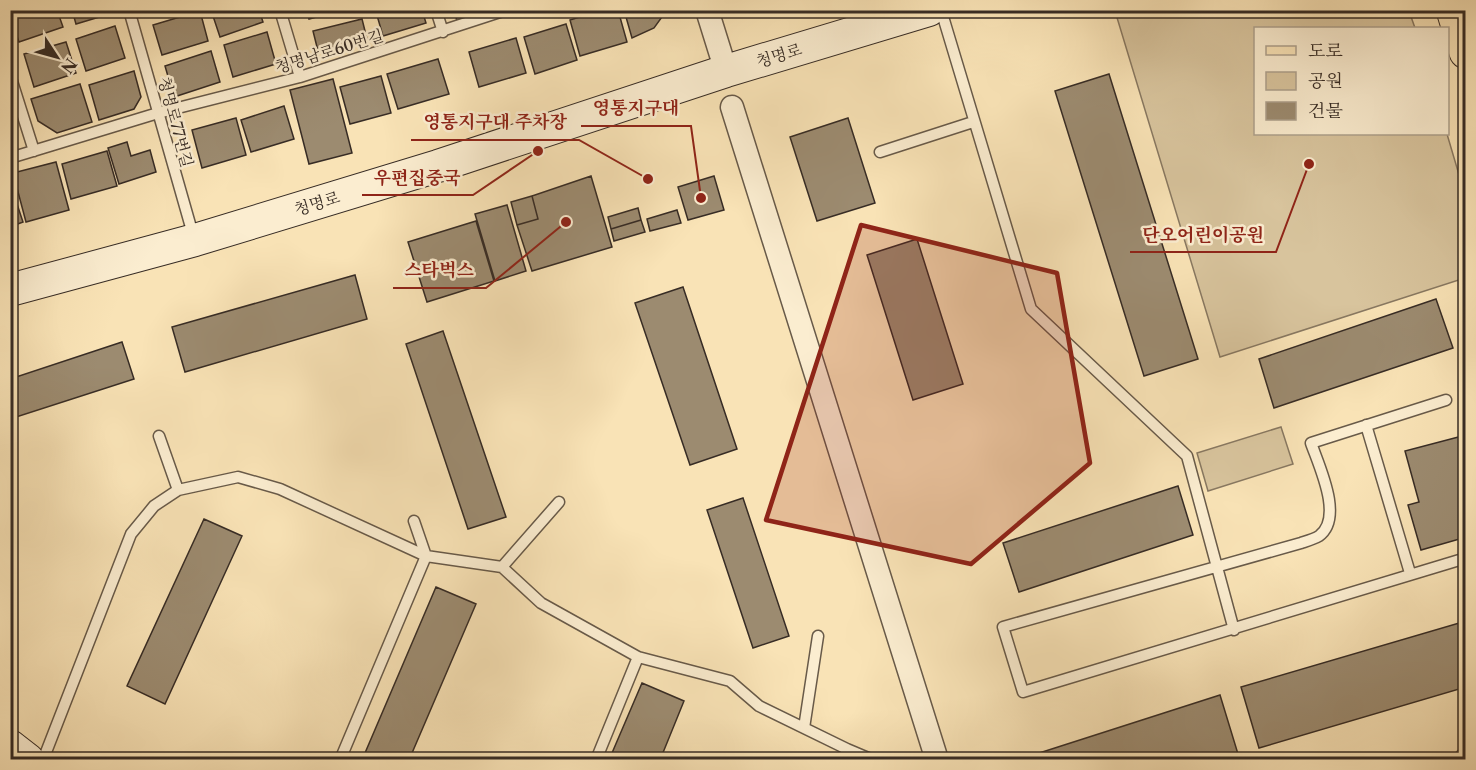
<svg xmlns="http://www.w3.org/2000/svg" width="1476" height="770" font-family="'Libre Caslon Text','Noto Serif KR',serif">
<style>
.green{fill:#d8c49d;stroke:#887861;stroke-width:1.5}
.building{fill:#9c8b70;stroke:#372c25;stroke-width:1.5}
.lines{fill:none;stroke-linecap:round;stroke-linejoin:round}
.lane-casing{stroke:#685a49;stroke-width:13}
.street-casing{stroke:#685a49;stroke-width:25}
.secondary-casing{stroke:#372c25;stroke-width:34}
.primary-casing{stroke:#372c25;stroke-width:35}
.lane{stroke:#fbedd0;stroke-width:10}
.street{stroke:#fbedd0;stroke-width:22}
.secondary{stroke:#fbedd0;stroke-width:32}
.primary{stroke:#f9e3b6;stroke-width:33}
.marked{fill:#8f2418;fill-opacity:0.2;stroke:#8f2418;stroke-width:4.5;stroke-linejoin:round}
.labels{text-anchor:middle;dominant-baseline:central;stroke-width:5;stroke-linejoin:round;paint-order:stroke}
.street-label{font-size:16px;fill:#372c25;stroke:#fbedd0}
.leader{fill:none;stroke:#8f2418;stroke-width:2}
.callout-dot{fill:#8f2418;stroke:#fbedd0;stroke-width:2}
.callout-label{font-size:18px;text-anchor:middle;font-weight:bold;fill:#8f2418;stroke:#fbedd0;stroke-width:5;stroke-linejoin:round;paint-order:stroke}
</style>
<rect width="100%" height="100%" fill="#f9e3b6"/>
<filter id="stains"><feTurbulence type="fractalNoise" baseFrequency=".00333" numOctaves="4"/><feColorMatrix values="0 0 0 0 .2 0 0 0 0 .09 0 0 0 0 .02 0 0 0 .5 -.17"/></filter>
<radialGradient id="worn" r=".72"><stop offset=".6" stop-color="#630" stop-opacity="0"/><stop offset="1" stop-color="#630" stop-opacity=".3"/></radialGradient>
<!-- green -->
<path class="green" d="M1115,11H1409L1415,28H1256V134H1447L1465,195V278L1220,357Z
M1281,427L1293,464L1208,491L1197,453Z"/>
<!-- building -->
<path class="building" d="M15,10H57L63,27L19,42L10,16V12Z
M72,10H113V13L76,24Z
M211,10H259L263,22L220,37Z
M306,10H342L309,19Z
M382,10H422L426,23L383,36L376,12Z
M454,10H492L457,21Z
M602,10H618L627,42L580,56L570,20Z
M624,10H667L654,28L632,38Z
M200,11L208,41L162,55L153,25Z
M362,19L367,39L318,51L313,31Z
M566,24L577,60L535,74L524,37Z
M115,26L125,58L86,71L76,39Z
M267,32L276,64L233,77L224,45Z
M516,38L526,73L479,87L469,52Z
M66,42L76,73L34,87L24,54Z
M211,51L220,82L174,97L165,66Z
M438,59L449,94L398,109L387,74Z
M134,71L141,97L134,109L99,120L89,85Z
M1109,74L1198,359L1144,376L1055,91Z
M381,76L391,113L350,124L340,87Z
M333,79L352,153L309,164L290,90Z
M80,84L92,122L57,133L38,121L31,99Z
M284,106L294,139L251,152L241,120Z
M10,112L17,132L10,139Z
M236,118L246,155L202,168L192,130Z
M848,118L875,203L817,221L790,137Z
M127,142L131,156L150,150L156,172L119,184L108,148Z
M107,151L117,186L71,199L62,164Z
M56,162L69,210L26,222L13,173Z
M591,176L612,247L532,271L517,225L538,219L532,196Z
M714,176L724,210L688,220L678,187Z
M11,186L23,222L10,227V186Z
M532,196L538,219L517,225L511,202Z
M507,205L526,271L495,281L475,214Z
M638,208L641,220L611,229L608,217Z
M677,210L681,223L650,231L647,219Z
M641,220L645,232L614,241L611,229Z
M476,221L494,281L427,302L408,242Z
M917,239L963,384L913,400L867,255Z
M355,275L367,319L185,372L172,327Z
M683,287L737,449L690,465L635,303Z
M1436,299L1453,348L1274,408L1259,359Z
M443,331L506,517L468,529L406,344Z
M122,342L134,379L10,419V379Z
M1466,435V520L1459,521L1463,538L1421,550L1408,505L1419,502L1405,451Z
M1178,486L1193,535L1019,592L1003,543Z
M743,498L789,636L753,648L707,510Z
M204,519L242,536L165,704L127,686Z
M436,587L476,604L409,760H362Z
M1466,621V687L1259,748L1241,687Z
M642,683L684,701L660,760H609Z
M1220,695L1238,754L1222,760H1035L1033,755Z"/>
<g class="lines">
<!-- lane casing -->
<g class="lane-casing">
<path id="lane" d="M129,10L194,238
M280,10L300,77
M436,10L443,32
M941,10L1031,309L1187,456L1234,630
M10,75L34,151
M880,152L973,122
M10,158L158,113L300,77L506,10
M1446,400L1311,443C1319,466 1344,518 1319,536C1314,539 1307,541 1301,543L1003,627L1023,692L1466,558
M1366,425L1410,573
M159,436L178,490
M502,567L559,502
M804,728L818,636
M847,749L873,760
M43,760L131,534L154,506L178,490L238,477L280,489L426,556L502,567L541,603L638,657L730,681L759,706L847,749L843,760
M340,760L426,556L414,521
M596,760L638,657"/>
</g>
<!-- street casing -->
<g class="street-casing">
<path id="street" d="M707,10L726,71
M732,107L937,760
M1465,760L1466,759"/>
</g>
<!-- secondary casing -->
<g class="secondary-casing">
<path id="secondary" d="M10,290L195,240L438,166L726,71L929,10
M10,746L28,760"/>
</g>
<!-- primary casing -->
<g class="primary-casing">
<path id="primary" d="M1453,10L1466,52"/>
</g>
<!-- lane -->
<use href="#lane" class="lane"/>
<!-- street -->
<use href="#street" class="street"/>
<!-- secondary -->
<use href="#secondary" class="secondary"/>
<!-- primary -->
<use href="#primary" class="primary"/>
</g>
<!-- marked area -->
<path class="marked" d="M861,225L1057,273L1090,463L971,564L766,520Z"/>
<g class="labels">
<!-- street labels -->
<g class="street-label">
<text transform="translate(329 51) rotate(-17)">청명남로60번길</text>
<text transform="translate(779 55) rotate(-17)">청명로</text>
<text transform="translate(176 122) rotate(75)">청명로77번길</text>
<text transform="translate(317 203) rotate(-17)">청명로</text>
</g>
</g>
<!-- callouts -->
<path class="leader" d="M701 198L691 126H581M648 179L579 140H411M538 151L473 195H362M1309 164L1276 252H1130M566 222L486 288H393"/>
<g class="callout-dot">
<circle cx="701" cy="198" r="6"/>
<circle cx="648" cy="179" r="6"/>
<circle cx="538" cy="151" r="6"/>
<circle cx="1309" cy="164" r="6"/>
<circle cx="566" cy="222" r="6"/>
</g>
<g class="callout-label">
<text x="636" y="114">영통지구대</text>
<text x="495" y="128">영통지구대 주차장</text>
<text x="417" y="184">우편집중국</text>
<text x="1203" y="241">단오어린이공원</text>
<text x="439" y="276">스타벅스</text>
</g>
<!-- margin -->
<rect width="1476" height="770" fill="none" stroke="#f9e3b6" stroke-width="36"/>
<rect x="12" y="12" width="1452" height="746" fill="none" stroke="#372c25" stroke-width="3"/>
<rect x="18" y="18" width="1440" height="734" fill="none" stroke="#372c25" stroke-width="1.5"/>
<!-- legend -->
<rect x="1254" y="27" width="195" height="108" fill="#fbedd0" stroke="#ada08c" stroke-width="1.5"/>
<rect x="1266" y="46" width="30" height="9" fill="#f9e3b6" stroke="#ada08c" stroke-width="1.5"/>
<text x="1308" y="57" font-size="18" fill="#372c25">도로</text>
<rect x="1266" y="72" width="30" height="18" fill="#d8c49d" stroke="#ada08c" stroke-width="1.5"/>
<text x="1308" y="87" font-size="18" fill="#372c25">공원</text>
<rect x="1266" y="102" width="30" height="18" fill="#9c8b70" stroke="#ada08c" stroke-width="1.5"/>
<text x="1308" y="117" font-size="18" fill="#372c25">건물</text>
<!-- north arrow -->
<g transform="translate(57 57) rotate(126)" stroke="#fbedd0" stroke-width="4.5" paint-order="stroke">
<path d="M0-4.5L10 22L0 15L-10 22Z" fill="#372c25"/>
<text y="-9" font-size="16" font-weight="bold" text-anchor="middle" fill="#372c25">N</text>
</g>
<rect width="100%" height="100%" filter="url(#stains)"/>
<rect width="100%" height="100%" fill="url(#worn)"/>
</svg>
